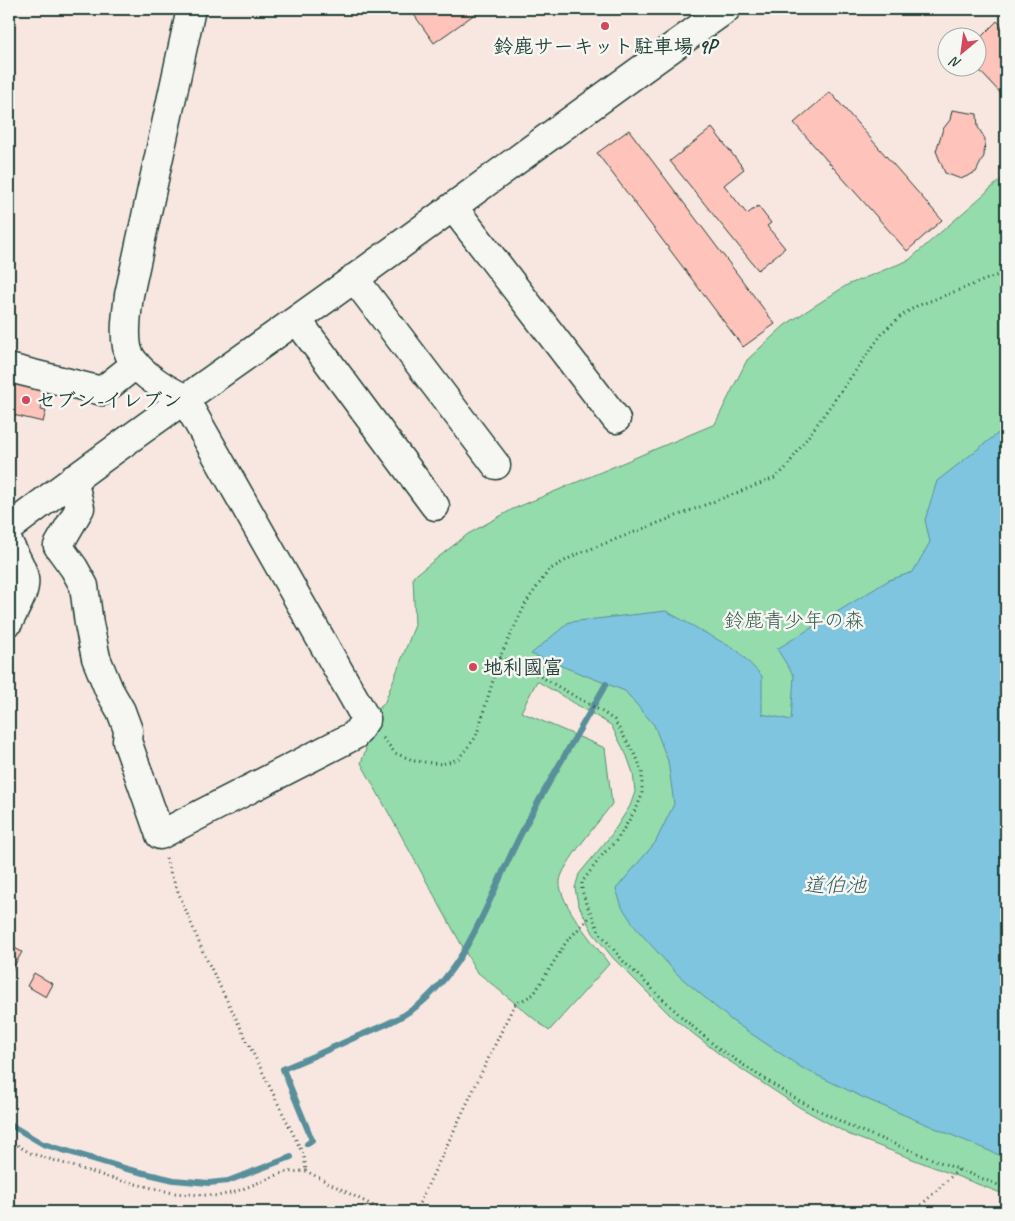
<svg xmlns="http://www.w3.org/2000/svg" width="1015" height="1221" font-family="Caveat,'Klee One',sans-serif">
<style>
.green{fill:#94dcab;stroke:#5a8c70}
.water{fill:#7fc5e0;stroke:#598f9b}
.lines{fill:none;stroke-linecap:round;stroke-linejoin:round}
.stream{stroke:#598f9b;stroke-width:6}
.building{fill:#fec3ba;stroke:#1f3d34}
.minor-casing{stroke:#1f3d34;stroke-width:31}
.path{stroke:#1f3d34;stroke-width:3;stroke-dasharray:1 4;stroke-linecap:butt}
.minor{stroke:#f6f6f2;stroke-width:28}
.poi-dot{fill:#d1495b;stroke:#f6f6f2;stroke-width:2}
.labels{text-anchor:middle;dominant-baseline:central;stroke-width:5;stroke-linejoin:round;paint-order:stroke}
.poi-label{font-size:20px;font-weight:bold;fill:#1f3d34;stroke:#f6f6f2;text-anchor:start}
.park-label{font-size:20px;fill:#365d4c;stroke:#f6f6f2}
.water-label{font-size:21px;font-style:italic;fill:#375f5f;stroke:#f6f6f2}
</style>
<rect width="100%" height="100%" fill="#f8e7e1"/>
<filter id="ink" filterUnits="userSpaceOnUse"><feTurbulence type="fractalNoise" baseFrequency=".02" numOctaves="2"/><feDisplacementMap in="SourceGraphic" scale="10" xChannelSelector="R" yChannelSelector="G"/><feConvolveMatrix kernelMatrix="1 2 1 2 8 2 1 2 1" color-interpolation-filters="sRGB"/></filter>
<g filter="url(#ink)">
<!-- green -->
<path class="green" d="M1006,175V1195L850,1135L799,1107L723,1057L672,1017L613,958L593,933L578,904L575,888L579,874L612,834L630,806L635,792L633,773L627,756L611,725L537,681L521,712L605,748L612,804C601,819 561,866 560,881C558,903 596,945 609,964L549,1031L476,971L361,763L366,749L359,739L374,712L384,704L415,625L413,577L468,534L513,509L715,424L747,360L785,325L847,285L909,260Z"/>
<!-- water -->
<path class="water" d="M1006,427V1158L864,1098L802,1068L731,1020L677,974L635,927L622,907L616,889L655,843L674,804L668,761L654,725L625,691L531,654L569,622L666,611L738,651L762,676V714L791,720L794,676L777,649L889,580L913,572L930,542L925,520L937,481Z"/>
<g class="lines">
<!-- stream -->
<path class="stream" d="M9,1124L43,1144L127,1169L174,1180L209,1183L228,1181L291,1157
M307,1144L312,1140L283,1069C307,1059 332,1048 356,1037C378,1028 401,1019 420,1004C472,960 491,891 522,832C548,782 578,733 606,684"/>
</g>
<!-- building -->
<path class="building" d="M410,9H482L434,43Z
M997,21L1006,30V99L977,68L978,40Z
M830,92L942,220L907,251L794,123Z
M952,110L977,114L978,127L985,139L984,156L976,172L961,179L945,173L936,151L943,129L950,120Z
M712,128L744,169L724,185L747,214L758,206L771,223L767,226L785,248L758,270L670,161Z
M629,130L775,324L743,347L597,153Z
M9,381L46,389L41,410L46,411L43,422L9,414Z
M9,945L22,952L9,975Z
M34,973L53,984L46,997L27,986Z"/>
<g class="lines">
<!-- minor casing -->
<g class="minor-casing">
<path id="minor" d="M453,207L616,419
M354,278L496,465
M297,320L435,506
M9,368L102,391L136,364
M73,479L80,508L58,546L74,568L84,586L89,624L96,658L109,690L121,711L128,730L127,741L160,835L355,735L366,719L184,398C165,389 131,369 127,347C124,330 127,312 129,295L191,9
M9,528C122,441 240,361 355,278C479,188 602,97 726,9
M9,544C30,584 29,581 9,621"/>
</g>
<!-- path -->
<path class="path" d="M500,657L545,679L604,713L614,720L638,760L642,773V795L637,807L617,840L604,853L582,882V890L586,903L600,933L624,962L685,1020L719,1049L792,1097L856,1129L1006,1188
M383,738L395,753L415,761L442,764L458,759L476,737L500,657L527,601L549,570L575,555L775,478L785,469L884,331L901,316L917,306L1006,272
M166,858L170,872L203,952L304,1156L306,1171
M9,1140L30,1153L111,1178L173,1193L218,1196L235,1192L285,1172L306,1171L385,1212
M415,1212L514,1005L534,994L566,942L591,916
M914,1212L959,1169"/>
<!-- minor -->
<use href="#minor" class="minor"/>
</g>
</g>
<!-- markers -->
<g class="poi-dot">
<circle cx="605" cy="26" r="5"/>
<circle cx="26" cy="400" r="5"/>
<circle cx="473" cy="667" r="5"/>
</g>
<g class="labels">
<!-- poi labels -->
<g class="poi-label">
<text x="605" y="46" text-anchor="middle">鈴鹿サーキット駐車場 9P</text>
<text x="36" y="400">セブン-イレブン</text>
<text x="483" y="667">地利國富</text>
</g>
<!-- park labels -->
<g class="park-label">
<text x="794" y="620">鈴鹿青少年の森</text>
</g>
<!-- water labels -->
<g class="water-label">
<text x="835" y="885">道伯池</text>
</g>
</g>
<!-- margin -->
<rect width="1015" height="1221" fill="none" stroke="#f6f6f2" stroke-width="30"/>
<rect x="15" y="15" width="985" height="1191" fill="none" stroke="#1f3d34" stroke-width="2" filter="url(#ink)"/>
<!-- north arrow -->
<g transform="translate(962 52) rotate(209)"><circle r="24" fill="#f6f6f2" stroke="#a0aca6"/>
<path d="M0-4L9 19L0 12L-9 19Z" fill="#d1495b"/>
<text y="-8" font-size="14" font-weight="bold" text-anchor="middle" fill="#1f3d34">N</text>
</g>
</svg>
